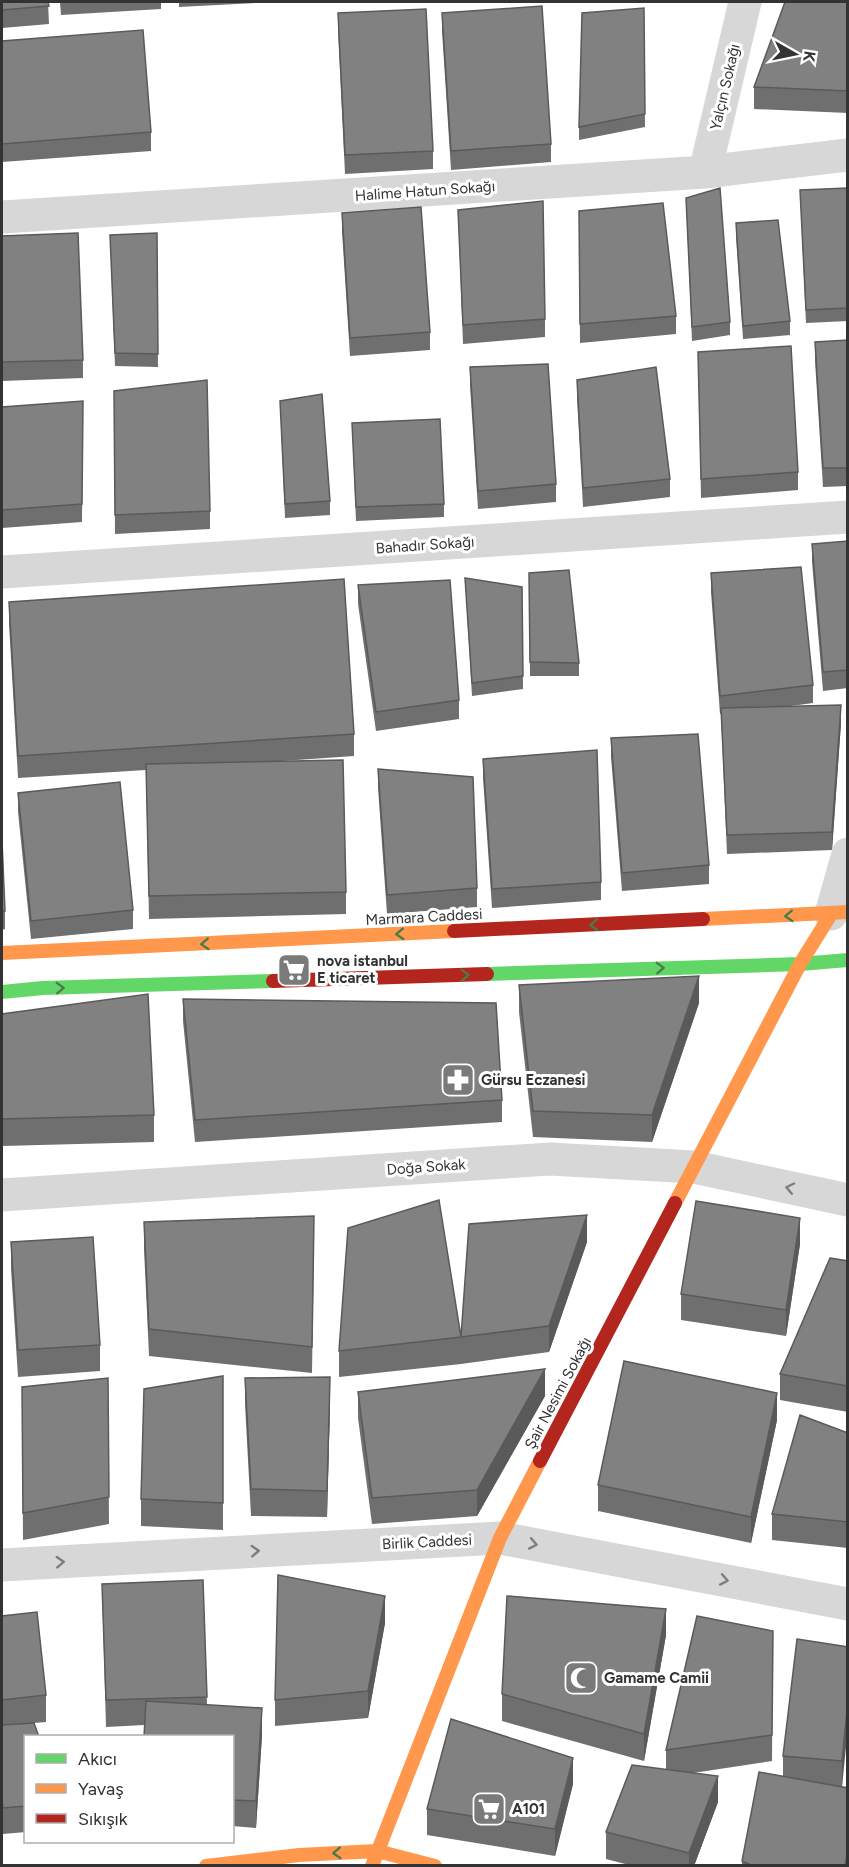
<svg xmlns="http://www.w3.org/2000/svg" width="849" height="1867" font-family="Figtree,sans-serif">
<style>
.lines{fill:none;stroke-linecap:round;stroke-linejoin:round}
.street{stroke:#d7d7d7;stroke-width:33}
.fast{stroke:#63d668;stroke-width:14}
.slow{stroke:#ff974d;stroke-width:14}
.jam{stroke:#b3261e;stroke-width:14}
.wall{fill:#6f6f6f}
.shaded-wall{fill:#5a5a5a}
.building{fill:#818181;stroke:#5a5a5a;stroke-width:1.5}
.oneway{stroke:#497c4b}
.oneway2{stroke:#7d7d7d}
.labels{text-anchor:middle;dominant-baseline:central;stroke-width:6;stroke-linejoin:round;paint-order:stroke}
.street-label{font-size:15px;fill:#333;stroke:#fff}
.poi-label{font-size:15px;font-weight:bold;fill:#333;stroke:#fff;text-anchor:start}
</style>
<rect width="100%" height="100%" fill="#fff"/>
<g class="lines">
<!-- street -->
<path class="street" d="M705,172L745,2
M2,217L705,172L848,155
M2,572L848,517
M831,914L848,854
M2,1195L550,1159L694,1167L848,1200
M2,1565L500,1538L848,1604"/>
<!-- fast -->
<path class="fast" d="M487,974L800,964L848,960
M2,992L43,988L273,981"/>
<!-- slow -->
<path class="slow" d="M703,919L848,912
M2,953L454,931
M675,1203L800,964L831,914
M206,1866L299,1855L377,1851L435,1866
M372,1866L500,1538L540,1461"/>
<!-- jam -->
<path class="jam" d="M454,931L703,919
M273,981L487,974
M540,1461L675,1203"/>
</g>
<!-- wall -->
<path class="wall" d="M2,2H48L49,24L2,28Z
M60,2H161V9L61,15Z
M179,2H273L179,7Z
M848,2V113L754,109V87Z
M644,8L645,127L579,140V127Z
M338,13L433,151V169L345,174L338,31Z
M442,13L551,144V162L451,170L442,31Z
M2,41L151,132V151L2,162Z
M848,188V321L806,323L800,190Z
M686,198L730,322V335L692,341Z
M458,210L545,319V337L463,344Z
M579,211L676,316V334L580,343Z
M342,213L430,332V350L350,356L342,231Z
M736,223L790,321V335L743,339L736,237Z
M157,233L158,367L115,366L110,235Z
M2,236L83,360V378L2,381Z
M848,340V486L823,487L815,361V342Z
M698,352L798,472V490L701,498Z
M470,367L556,484V502L478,509L470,385Z
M577,380L670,479V497L583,507L577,398Z
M114,391L210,511V529L115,534Z
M83,401L82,522L2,528V407Z
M280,401L330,501V515L285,518Z
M352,423L444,504V517L356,521Z
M848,541V688L823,691L812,562V544Z
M529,573L579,663V676H530Z
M711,573L813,685V703L791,706L841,723L832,850L727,854L721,714H720L711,592Z
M465,578L522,587L523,689L472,696Z
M358,585L459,700V719L376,731L358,604Z
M9,602L354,734V756L282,761L346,892V914L149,919L146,770L18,778L9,624Z
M611,738L709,865V884L622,891L611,757Z
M483,759L601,882V900L492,908L483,778Z
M378,769L477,888V907L387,914L378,788Z
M18,793L133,910V929L31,939L18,812Z
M2,841L5,911V929L2,930Z
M519,985L699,1003L652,1142L533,1137L519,1012Z
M183,999L502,1100V1122L195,1142L183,1021Z
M2,1014L154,1115V1142L2,1146Z
M144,1222L314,1242L312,1373L149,1356L144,1249Z
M11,1242L100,1345V1371L18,1377L11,1269Z
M587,1242L549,1352L461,1364V1337Z
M800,1244L786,1336L681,1320V1294Z
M848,1261V1412L780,1400V1374Z
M461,1337V1364L339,1377V1351Z
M223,1376V1530L141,1526V1499Z
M108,1378L109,1524L23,1540L22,1387Z
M245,1378L330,1403L327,1517L251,1516L245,1404Z
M358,1392L545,1396L477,1516L372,1524L358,1418Z
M777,1420L751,1543L598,1511V1485Z
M848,1433V1548L772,1540V1514Z
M203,1580L207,1705L262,1735L256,1828L232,1826V1737L144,1725L106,1727L102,1584Z
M2,1616L46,1695V1722L34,1723L26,1737V1832L3,1834L2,1826Z
M385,1623L368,1718L275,1726V1700Z
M773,1631L772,1761L693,1773L718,1802L694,1866H633L606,1859V1832L666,1769V1750Z
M666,1635L644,1761L502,1721V1694Z
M848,1647L842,1787L848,1866H742V1861L783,1777V1756Z
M573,1784L555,1856L427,1835V1809Z"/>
<!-- shaded-wall -->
<path class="shaded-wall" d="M841,705V723L832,850V832Z
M699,976V1003L652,1142V1115Z
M587,1215V1242L549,1352V1326Z
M800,1218V1244L786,1336V1310Z
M545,1369V1396L477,1516V1490Z
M330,1377V1403L327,1517V1491Z
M777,1393V1420L751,1543V1517Z
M385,1596V1623L368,1718V1691Z
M666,1609V1635L644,1761V1734Z
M848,1701V1727L842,1787V1761Z
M262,1708V1735L256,1828V1801Z
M573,1758V1784L555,1856V1829Z
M718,1776V1802L694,1866H689V1853Z
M848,1849V1866H845Z"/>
<!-- building -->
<path class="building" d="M2,2H48L49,6L2,10Z
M785,2H848V91L754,87Z
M542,6L551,144L451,151L442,13Z
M644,8L645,114L579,127L582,13Z
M426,9L433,151L345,155L338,13Z
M143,30L151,132L2,144V41Z
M720,188L730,322L692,327L686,198Z
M848,188V308L806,310L800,190Z
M543,201L545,319L463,325L458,210Z
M663,203L676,316L580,324L579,211Z
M421,207L430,332L350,338L342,213Z
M778,220L790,321L743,326L736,223Z
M78,233L83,360L2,362V236Z
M157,233L158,354L115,353L110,235Z
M848,340V468H823L815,342Z
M791,346L798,472L701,479L698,352Z
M548,364L556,484L478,491L470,367Z
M656,367L670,479L583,488L577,380Z
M207,380L210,511L115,515L114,391Z
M322,394L330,501L285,504L280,401Z
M83,401L82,504L2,510V407Z
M440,419L444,504L356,507L352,423Z
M848,541V670L823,672L812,544Z
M801,567L813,685L720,696L711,573Z
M569,570L579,663L530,662L529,573Z
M465,578L522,587L523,676L472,683Z
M344,579L354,734L18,756L9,602Z
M450,580L459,700L376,712L358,585Z
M841,705L832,832L727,835L721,708Z
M698,734L709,865L622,873L611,738Z
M597,750L601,882L492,889L483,759Z
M343,760L346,892L149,896L146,764Z
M378,769L473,777L477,888L387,895Z
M120,782L133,910L31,921L18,793Z
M2,841L5,911H2Z
M699,976L652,1115L533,1111L519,985Z
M148,994L154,1115L2,1119V1014Z
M183,999L496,1003L502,1100L195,1120Z
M439,1200L461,1337L339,1351L348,1228Z
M696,1201L800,1218L786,1310L681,1294Z
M587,1215L549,1326L461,1337L469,1224Z
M314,1216L312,1347L149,1329L144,1222Z
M93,1237L100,1345L18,1350L11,1242Z
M830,1258L848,1261V1386L780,1374Z
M624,1361L777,1393L751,1517L598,1485Z
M545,1369L477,1490L372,1498L358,1392Z
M223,1376V1503L141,1499L144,1389Z
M330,1377L327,1491L251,1489L245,1378Z
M108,1378L109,1497L23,1513L22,1387Z
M800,1415L848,1433V1522L772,1514Z
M278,1575L385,1596L368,1691L275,1700Z
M203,1580L207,1697L106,1700L102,1584Z
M507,1596L666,1609L644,1734L502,1694Z
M37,1612L46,1695L2,1700V1616Z
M697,1616L773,1631L772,1735L666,1750Z
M797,1639L848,1647V1701L842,1761L783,1756Z
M146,1701L262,1708L256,1801L232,1800V1737H144Z
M451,1719L573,1758L555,1829L427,1809Z
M34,1723L39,1737H26V1806L3,1808L2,1800V1725Z
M632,1765L718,1776L689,1853L606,1832Z
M759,1772L848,1788V1849L845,1866H753L742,1861Z"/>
<!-- one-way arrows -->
<defs><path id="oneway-chevron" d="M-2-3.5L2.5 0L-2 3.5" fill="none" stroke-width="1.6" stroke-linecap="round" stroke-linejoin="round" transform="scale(1.5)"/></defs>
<g class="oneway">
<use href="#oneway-chevron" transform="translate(789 916) rotate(177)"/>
<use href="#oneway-chevron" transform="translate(594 925) rotate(177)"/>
<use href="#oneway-chevron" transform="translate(400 934) rotate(177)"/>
<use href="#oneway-chevron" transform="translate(205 944) rotate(177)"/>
<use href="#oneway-chevron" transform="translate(660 968) rotate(-2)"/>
<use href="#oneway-chevron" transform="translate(465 975) rotate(-2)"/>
<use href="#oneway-chevron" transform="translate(60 988) rotate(-2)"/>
<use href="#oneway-chevron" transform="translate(337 1853) rotate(177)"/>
</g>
<g class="oneway2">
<use href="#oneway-chevron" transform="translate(790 1188) rotate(-168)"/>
<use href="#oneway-chevron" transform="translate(533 1544) rotate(11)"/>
<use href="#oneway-chevron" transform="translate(255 1551) rotate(-3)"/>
<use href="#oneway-chevron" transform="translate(60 1562) rotate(-3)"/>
<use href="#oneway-chevron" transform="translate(724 1580) rotate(11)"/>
</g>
<!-- icons -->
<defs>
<g id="supermarket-square" transform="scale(1.725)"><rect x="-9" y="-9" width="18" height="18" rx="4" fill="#7a7a7a" stroke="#fff"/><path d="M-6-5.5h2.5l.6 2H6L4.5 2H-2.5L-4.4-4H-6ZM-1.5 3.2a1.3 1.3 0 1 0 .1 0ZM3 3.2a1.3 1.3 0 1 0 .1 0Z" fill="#fff"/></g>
<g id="pharmacy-square" transform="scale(1.725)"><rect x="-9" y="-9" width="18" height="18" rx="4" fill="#7a7a7a" stroke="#fff"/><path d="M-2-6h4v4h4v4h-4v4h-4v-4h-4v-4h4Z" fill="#fff"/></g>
<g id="mosque-square" transform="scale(1.725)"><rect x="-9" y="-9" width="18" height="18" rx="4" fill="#7a7a7a" stroke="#fff"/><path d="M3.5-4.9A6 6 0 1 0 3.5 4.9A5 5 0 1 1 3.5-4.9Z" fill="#fff"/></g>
</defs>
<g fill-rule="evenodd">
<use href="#supermarket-square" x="294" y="970"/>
<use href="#pharmacy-square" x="458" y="1080"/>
<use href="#mosque-square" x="581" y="1678"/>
<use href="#supermarket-square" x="489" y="1809"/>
</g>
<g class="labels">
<!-- street labels -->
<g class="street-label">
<text transform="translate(725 87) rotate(-77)">Yalçın Sokağı</text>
<text transform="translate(425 191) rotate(-4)">Halime Hatun Sokağı</text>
<text transform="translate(425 545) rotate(-4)">Bahadır Sokağı</text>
<text transform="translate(424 917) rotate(-3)">Marmara Caddesi</text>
<text transform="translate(426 1167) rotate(-4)">Doğa Sokak</text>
<text transform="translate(558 1393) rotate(-62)">Şair Nesimi Sokağı</text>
<text transform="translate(427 1542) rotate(-3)">Birlik Caddesi</text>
</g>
<!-- poi labels -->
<g class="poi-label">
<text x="317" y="961">nova istanbul<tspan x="317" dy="17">E ticaret</tspan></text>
<text x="481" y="1080">Gürsu Eczanesi</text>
<text x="604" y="1678">Gamame Camii</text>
<text x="512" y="1809">A101</text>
</g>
</g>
<!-- border -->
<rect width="849" height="1867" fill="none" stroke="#333333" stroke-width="6"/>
<!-- legend -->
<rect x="24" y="1735" width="210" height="108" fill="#ffffff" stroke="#adadad" stroke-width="1.5"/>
<rect x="36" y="1754" width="30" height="9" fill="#63d668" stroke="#adadad" stroke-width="1.5"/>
<text x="78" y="1765" font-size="18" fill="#333333">Akıcı</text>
<rect x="36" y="1784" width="30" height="9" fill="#ff974d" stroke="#adadad" stroke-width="1.5"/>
<text x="78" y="1795" font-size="18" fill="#333333">Yavaş</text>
<rect x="36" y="1814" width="30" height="9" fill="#b3261e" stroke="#adadad" stroke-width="1.5"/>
<text x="78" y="1825" font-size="18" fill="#333333">Sıkışık</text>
<!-- north arrow -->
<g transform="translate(795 54) rotate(99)" stroke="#ffffff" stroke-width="4.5" paint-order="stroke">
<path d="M0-4.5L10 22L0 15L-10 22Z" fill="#333333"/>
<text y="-9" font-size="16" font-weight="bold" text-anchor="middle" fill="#333333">K</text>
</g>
</svg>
